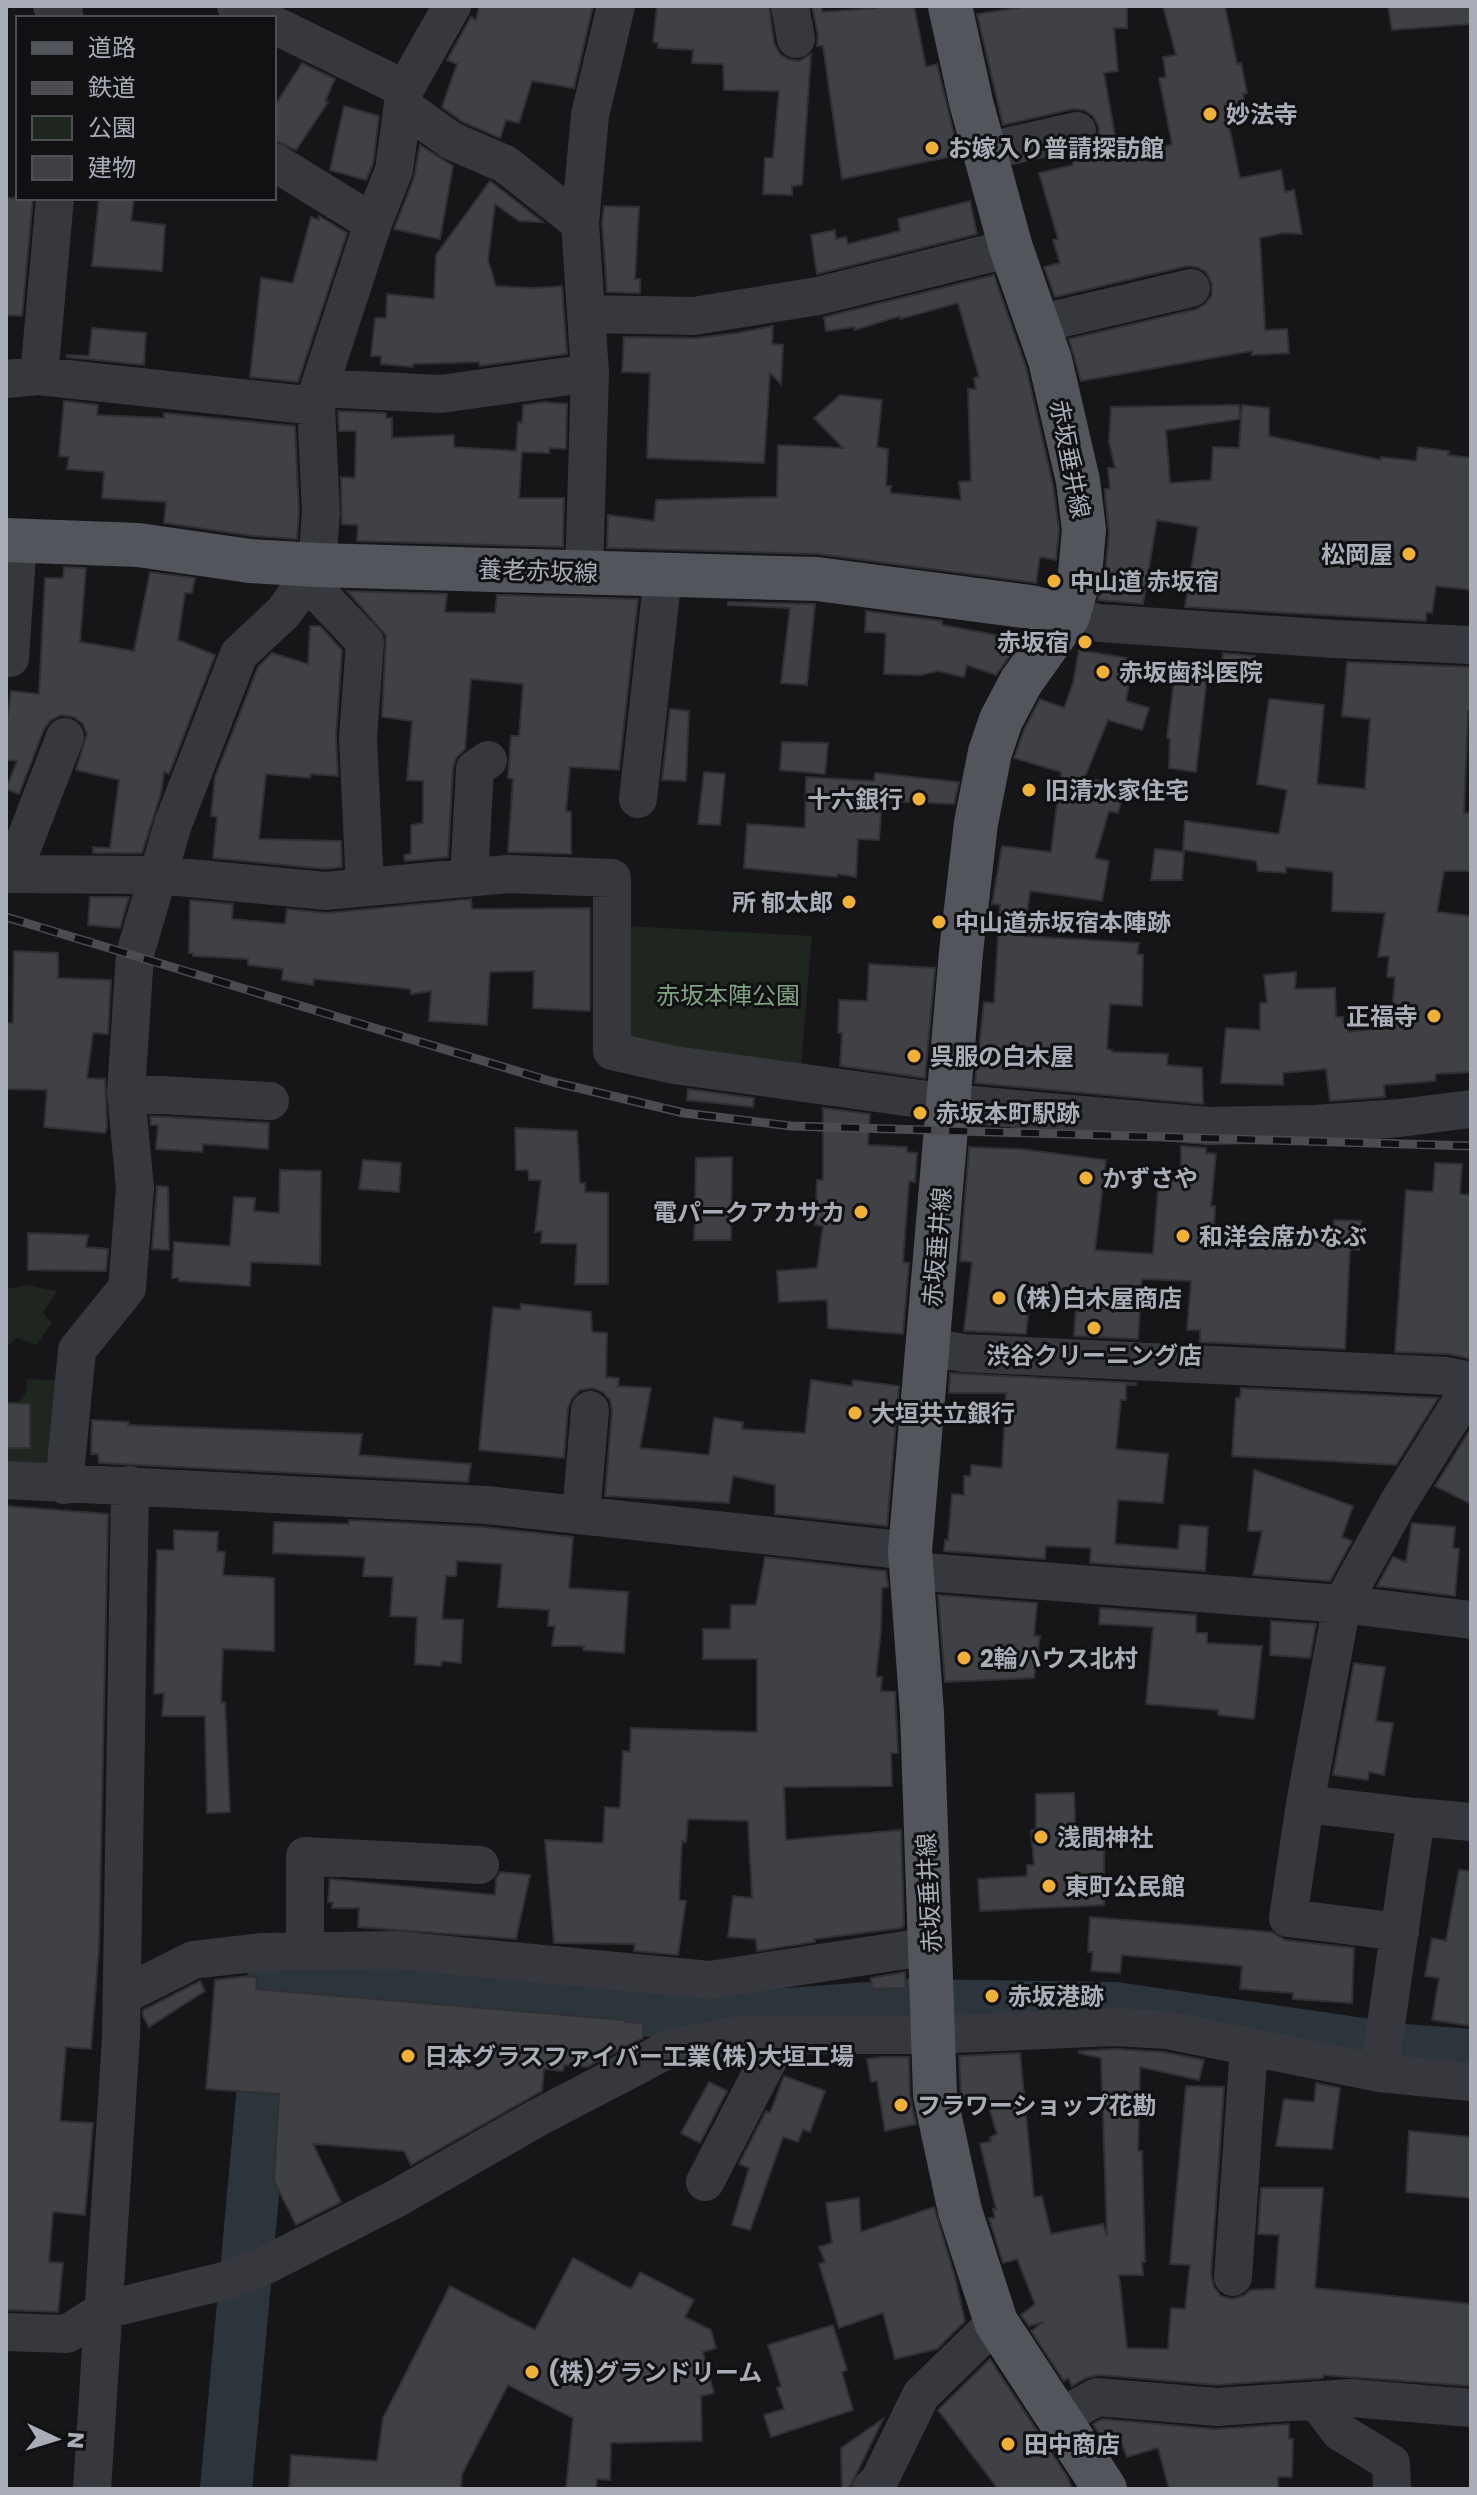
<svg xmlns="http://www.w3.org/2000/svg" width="1477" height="2495" font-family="Poppins,'Noto Sans JP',sans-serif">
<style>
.green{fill:#1e261f}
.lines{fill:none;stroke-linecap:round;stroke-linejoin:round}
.river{stroke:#2c353c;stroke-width:52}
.building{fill:#404145;stroke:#303034;stroke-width:2}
.minor{stroke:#37383d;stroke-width:38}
.major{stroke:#53555c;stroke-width:44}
.rail-casing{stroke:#4a4c52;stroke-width:9}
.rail{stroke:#111113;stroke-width:6;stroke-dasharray:18;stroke-linecap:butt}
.poi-dot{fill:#f2b134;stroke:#111113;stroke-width:3}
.labels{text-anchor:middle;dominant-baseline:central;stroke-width:6;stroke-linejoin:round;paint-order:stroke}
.poi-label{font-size:24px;font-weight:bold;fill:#a8adb8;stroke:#111113;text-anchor:start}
.street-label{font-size:24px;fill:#a8adb8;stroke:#111113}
.park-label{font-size:24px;fill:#7fa381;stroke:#111113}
</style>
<rect width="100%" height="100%" fill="#161618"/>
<!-- green -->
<path class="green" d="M626,926L812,936L801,1067L624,1047Z
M26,1285L57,1291L43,1313L52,1323L36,1345L17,1338L6,1347V1289Z
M27,1379L57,1380L59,1473L6,1472V1425L11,1426L10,1411L26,1393Z"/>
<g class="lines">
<!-- river -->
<path class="river" d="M226,2489L273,1978L732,2018L910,2005L1115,2008L1403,2050L1471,2055"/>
</g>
<!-- building -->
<path class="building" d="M479,6H593L574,88L532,81L519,123L506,120L500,138L463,122L442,107L457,64L447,60L471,17L476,20Z
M657,6H769L774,43L780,54L788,59L799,61L811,54L802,185L792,186V195L763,194L765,158H773L779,91L724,90L723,64L692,63L693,50L658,48V43L653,42Z
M812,6H822V12L877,8V6H914L926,67L937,64L959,155L842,179L823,46H817L818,35Z
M1030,6H1127V28H1114L1118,71L1104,73L1115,136L1124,135L1129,160L1172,144L1159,78L1166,77L1163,57L1176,55L1163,6H1225L1237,64L1241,63L1247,93L1243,94L1247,116L1228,121L1240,178L1281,170L1285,192L1294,190L1302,234L1283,233L1260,238L1265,330L1287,329L1289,353L1252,355V351L1081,381L1069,339L1197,309L1205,304L1212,295V284L1206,272L1197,267L1187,266L1055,297L1044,267L1060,263L1053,240L1058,239L1039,173L1073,165L1071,155L1092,147L1098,138L1099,127L1093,116L1084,110L1073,109L1003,125L977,14Z
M1388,6H1471V24L1392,30Z
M302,63L335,79L325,101L328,102L296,150L274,140V107Z
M344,106L379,116L373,164L366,180L330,170Z
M420,145L453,166L440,239L394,229L414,178Z
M490,181L543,222L519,221L495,204L488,260L496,286L534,288L562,286L567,354L480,366L479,362L413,364V367L381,364V356H371L375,318H386L387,294L434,299L436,255Z
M6,198H33L22,316L6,315Z
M99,198H134L131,221L165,225L162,271L92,266Z
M970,201L977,234L817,274L811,235L835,230L836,239L846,237L848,244L900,231L898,219Z
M604,206L639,207L635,279H640V293L607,292L602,223Z
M319,216L347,233L298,382L250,377L261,278L293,283L311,217L319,220Z
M994,275L1026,367L1053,485L1059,530L1056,560L1040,557L1036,583L818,554L607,548L608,515L654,521L656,500L777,497L778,445L843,448L814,418L840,395L882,400L877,447L888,449L886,486H891L890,493L961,500L959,482L971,481L968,389H976L974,378L979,377L958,303L900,319V316L855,330L854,327L826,331L824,317Z
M773,326L772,344L783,345L781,384L770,373L764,463L647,458L650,373L622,372L624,337L697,338L737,333Z
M92,328L146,333L144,365L67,357V355L89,356Z
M64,401L98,405L97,415L164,418V413L295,426L299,512L297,539L253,536L164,523L166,502L102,498L104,472L67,469L69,457L59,456Z
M544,402L567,404L566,449L550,448L549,453L522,452L519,498H564L563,547L357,541L358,525L342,524L341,477L355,478L356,431H339L338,411L386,413V418H392V438L454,435V447L516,451L518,422L522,423L523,405Z
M1239,405L1240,419L1166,430L1170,483L1211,480L1213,447L1239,448L1242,405L1269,408V436L1381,460V457L1416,461L1418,447L1449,451L1448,455L1471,458V590L1436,586L1432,613L1426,612V621L1185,607L1198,527L1157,520L1143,604L1098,600L1105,577L1109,532L1105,496V489H1110L1108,468H1115L1109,442L1111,407Z
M64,567L86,568L80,642L134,651L150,572L195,578L192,593H185L178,640L215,655L169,774L164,772L161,793L142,853H93V847L110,848L119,780L76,770L87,734L83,724L74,717L61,715L51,720L44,729L19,794L6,789L17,761L6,760V728L11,691L39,694L45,578H63Z
M347,591L447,594L445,612L495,613L497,595L638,599L619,770L570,767L566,811L571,812V854L508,852L513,779L508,778L511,736H519L523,684L471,679L465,749L456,758L453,768L448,857L405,861L404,855L411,854V825L423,823V781L407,780L412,721L382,717L386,635Z
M728,602L815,604L807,685L781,683L790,608L728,605Z
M866,611L942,621V625L1018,639L1015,648L996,675L967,665L964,677L938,671L921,675L884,674L886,633L865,632Z
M310,626H320L342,650L336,736L338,776L311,774L310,778L266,774L259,839L341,841L342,867L325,869L213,858L217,817L211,816L215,777L258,667L272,653L308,664Z
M1079,650L1133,659L1126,701L1149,708L1142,730L1108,720L1085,777L1125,788L1118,813L1109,811L1095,858L1109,861L1102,901L1030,891L1024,936L1139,943L1137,954L1143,955L1142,1006L1110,1004L1107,1049L1112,1050V1052L1168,1054L1167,1065L1202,1068L1203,1104L975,1083L984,1002L994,1003L1000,905L992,904L1002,846L1051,852L1061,772L1014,758L1024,730L1040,699L1064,708L1073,683Z
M1223,653L1255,656L1252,681L1221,679Z
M1347,662L1471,667V711H1468L1464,813H1471V871H1444L1437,912L1471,916V1072L1436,1074L1435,1081L1384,1085L1385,1097L1330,1101L1326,1069L1283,1073V1085L1221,1083L1226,1028L1260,1030V1003H1267L1264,975L1296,972L1295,989L1335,988L1336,1017H1343V1023H1348V1032L1391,1027L1395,977H1387L1389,956L1378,957L1385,913L1332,911L1333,872L1286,867V873L1258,871L1256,861L1183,850L1185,821L1279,834L1287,790L1257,784L1269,699L1324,705L1317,784L1365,789L1370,719L1342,716Z
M1176,664L1208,669L1196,772L1169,768L1170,739L1167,738Z
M670,709L689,711L686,781L662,780Z
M782,742L828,743L825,774L780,770Z
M704,772L725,774L720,825L698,824Z
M875,773L959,782L954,804L882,801L879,840L858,839L856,877L837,874V877L744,868L747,824L805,828L806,777L874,781Z
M1155,849L1184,852L1182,880H1151Z
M90,897H129L120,928L88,925Z
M471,899L472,909L590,908V1011L533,1008L534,971L490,972L487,1025L429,1021L431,991L411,994L410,989L314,979L313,985L282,980L283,969L248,965V959L193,956V953H189L190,900L233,904L232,919L285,924L287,909L327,913Z
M14,951L58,953V978L111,980L108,1034L93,1033L87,1078L105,1079L107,1127L105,1133L44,1127L47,1090L6,1089V1023H13Z
M869,964L935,968L925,1078L840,1066L842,1033H838L839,1000L867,1001Z
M688,1089L754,1098L753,1107L687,1100Z
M823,1108L870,1114L868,1145L907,1147V1152L917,1153L915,1182L909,1181L903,1262L909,1263L903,1334L828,1328L827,1300L779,1302L777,1271L817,1268L823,1226L815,1225L817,1180H823Z
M150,1116L269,1123L268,1149L203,1144L202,1152L156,1149L158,1125H151Z
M515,1128L577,1131L580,1183H585V1192L608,1193V1284H575L577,1244L541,1243L542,1231L535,1232L541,1180H529L528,1170H516Z
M1181,1146L1206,1148V1153L1216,1154L1211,1206H1215L1214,1229L1332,1236L1334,1220L1361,1221L1359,1250L1350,1249L1345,1349L1200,1342V1330H1187L1191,1281L1142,1279L1138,1339L1074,1336L1076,1307L1029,1306L1026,1334L964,1331L972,1262L960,1261L969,1147L1020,1149L1106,1160L1095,1250L1153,1254L1159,1177H1181Z
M732,1157L731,1240H694L696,1158Z
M363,1160L401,1163L399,1192L359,1189Z
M1435,1163L1462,1164L1460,1194L1471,1195V1359L1448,1354L1395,1352L1406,1190L1433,1192Z
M280,1170L321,1171L320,1265L251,1262L250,1286L179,1281V1278H172L174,1242L230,1246L234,1197L255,1198L254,1211L279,1213Z
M157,1186L168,1187L169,1250L152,1249Z
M28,1233L88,1235L86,1247L108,1249L106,1271L28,1270Z
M521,1304L591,1312L592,1332L607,1333L606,1377L619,1378L618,1386L651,1388L640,1448L709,1455L714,1418L743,1422L742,1429L805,1433L811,1380L852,1386L853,1380L899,1386L887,1526L775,1514V1485L733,1476L729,1503L605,1496L612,1411L610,1400L603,1392L593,1388L580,1390L572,1398L568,1408L564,1458L479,1450L493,1307L520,1310Z
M950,1373L1136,1383V1385H1126V1400H1121L1116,1449L1168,1454L1163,1503L1118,1500L1115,1544L1178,1549L1180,1525L1208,1527L1205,1571L1090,1563L1091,1548L1046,1546L1045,1559L944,1551L945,1540L948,1541L952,1494L964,1495V1476H971V1465L1002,1468L1006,1393H949Z
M1241,1388L1438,1398L1396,1465L1232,1456L1236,1398H1240Z
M7,1403L30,1404V1448H6Z
M92,1420L129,1422L128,1425L362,1434L359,1455L471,1464L468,1482L99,1463L98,1454H91Z
M1471,1428V1504L1435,1486Z
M1254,1470L1353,1506L1342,1537L1352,1541L1330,1581L1253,1575L1262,1531H1248Z
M6,1506L108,1514L99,1947L91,2049L66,2047L60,2121L93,2123L85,2215L53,2212L49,2262L63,2263L58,2312L6,2310Z
M349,1520L484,1527L573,1537L569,1588L628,1592L624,1653L583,1650L584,1646H552L555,1626H548L549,1610L498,1607L502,1564L457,1561L456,1576H446L442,1619L463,1620L461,1663L442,1661L441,1666L415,1664L417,1617L390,1616L393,1577L363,1576L365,1557L273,1553L274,1522L349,1524Z
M1412,1523L1455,1527L1453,1548L1459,1549L1455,1596L1377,1586L1393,1557L1406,1562Z
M174,1530L218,1532L217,1551L225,1552L223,1575L274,1578V1651L223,1649L221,1703L225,1702L230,1812L207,1813L205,1716H162L164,1693L154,1694L157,1550H174Z
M765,1557L886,1571L888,1587L882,1588L881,1630L876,1677H882L881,1691L895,1692L898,1753H891L892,1786L784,1787L786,1840L901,1830L904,1925L902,1928L815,1939V1942L757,1951L756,1939L728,1937L733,1896L752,1898L748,1821L688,1819L686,1842L682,1841L679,1900L686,1901L678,1955L634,1951L635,1944L554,1943L545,1840L603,1843L605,1807L620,1808L623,1751L630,1752L631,1728L757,1732V1659H703V1629H730L731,1605H756Z
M938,1595L1037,1603L1034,1636H1040L1034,1678L945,1682Z
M1100,1608L1196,1615V1633H1207V1643L1262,1646L1254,1719L1218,1715V1710L1146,1704L1153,1627L1099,1624Z
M1271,1621L1316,1624L1310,1658L1270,1655Z
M1354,1663L1385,1667L1376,1721L1393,1723L1384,1775L1369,1772L1368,1780L1333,1775Z
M1074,1793L1076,1841H1104V1905L980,1911L978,1879L1027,1876V1865H1034L1031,1830L1036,1829V1794Z
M1459,1870L1471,1871V2026L1432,2020L1439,1978L1425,1976L1432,1938L1446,1941Z
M500,1872L530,1875L516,1939L358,1927L359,1908H332L333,1902H328L330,1879L495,1895L496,1879Z
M1090,1917L1272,1932L1285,1940L1354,1948L1352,2003L1293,1999V1993L1240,1989L1242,1966L1122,1955L1120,1973L1091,1971L1093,1952H1088Z
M905,1972L906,1988L872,1989L871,1978Z
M248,1976L257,1977L256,1989L625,2020V2022L643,2023V2038L587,2067L564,2065L563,2071L544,2069L542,2091L411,2165L404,2151L313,2144L341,2202L296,2225L274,2181L279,2094L206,2089L215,1980Z
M200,1981L205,1991L149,2027L143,2016V2010Z
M1115,2049L1164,2052L1204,2060L1199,2080L1140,2067L1138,2151H1142L1145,2262H1142L1143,2275H1119L1127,2348L1168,2349L1171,2308L1185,2309L1190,2265L1170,2264L1186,2086L1224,2087L1211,2275L1214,2287L1221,2296L1232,2299L1243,2296L1251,2290L1275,2289L1279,2235L1258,2234L1261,2188H1323L1315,2288L1471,2304V2386L1323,2375V2378L1217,2385L1099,2375L1086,2378L1072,2386L1068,2378L1064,2381L1031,2331L1044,2322L1029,2326L1021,2315L1035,2304L1017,2259L1003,2263L989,2218H995L993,2209H996L980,2144L991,2141L990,2137L997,2134L985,2094L961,2099L959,2056L1020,2053L1034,2197L1042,2196L1051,2234L1103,2224L1107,2236L1101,2058L1079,2053V2051Z
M882,2057H909L910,2096L916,2124L885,2131L877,2081L871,2082L867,2059Z
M784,2076L825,2091L810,2132L803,2129L798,2142L783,2137L750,2230L732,2225L749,2168L739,2164L766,2111L770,2113Z
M709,2082L727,2091L700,2143L681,2133Z
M1316,2083L1340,2088L1332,2149L1276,2146L1284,2099L1314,2102Z
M1409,2131L1471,2137V2198L1406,2192Z
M859,2198L861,2232L934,2207L955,2277L965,2321L937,2349L895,2359L883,2313L839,2328L819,2264L825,2262L819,2247L832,2243L826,2203Z
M573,2258L631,2289L640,2272L694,2300L685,2317L711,2330L716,2348L703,2352L714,2393L701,2396L702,2441L611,2443L610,2480L597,2479L596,2489H566L573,2418L508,2385L462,2474L461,2489H289L291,2455L377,2461L383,2418L450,2286L535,2330Z
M833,2325L847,2370L842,2372L853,2410L771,2437L764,2415L784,2409L777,2388L781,2386L768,2345Z
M990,2359L1068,2478L1072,2489H998L938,2410Z
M883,2419L850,2487L842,2489L841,2448Z
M1102,2419L1215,2429L1289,2424V2439H1293L1292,2477H1278V2488L1169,2489L1158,2448L1127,2457L1121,2442L1107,2447L1093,2424Z"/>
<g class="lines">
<!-- minor -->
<path class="minor" d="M52,6L64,13V18
M236,6L261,18
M790,6L796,39
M274,25L405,89L452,6
M404,107L452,141L505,164L580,223
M984,152L1077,131
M274,162L373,223
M587,314L694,316L818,296L1011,248
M1038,324L1191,288
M39,376L55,198
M6,379L39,376L316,406
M319,388L441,394L590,373L580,223L590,115L616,6
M584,573L590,373
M307,581L365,642L358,738L365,887
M1068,616L1099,623L1335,639L1471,645
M10,658L18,540
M638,799L663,575
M6,874L158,875L325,891L508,874L612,878V1051L674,1065L949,1103L1208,1126L1315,1124L1400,1118L1471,1109
M12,874L65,737
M469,878L475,769L488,760
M126,1093L270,1101
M929,1347L963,1353L1447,1376L1471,1381
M6,1480L486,1505L910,1551
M64,1485L77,1350L127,1288L135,1188L126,1093L135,954L173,824L239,654L284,612L317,565L321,512L316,406L319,388L373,223L394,170L405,89
M581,1514L590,1410
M911,1571L1342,1604L1471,1620
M1305,1804L1342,1604L1398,1503L1471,1386
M1416,1817L1471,1822
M305,1951V1856L480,1865
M122,1996L193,1960L261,1952L396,1950L710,1980L931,1946
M1379,2073L1416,1817L1305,1804L1288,1918L1400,1932
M705,2182L781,2035
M1233,2277L1249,2047
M6,2332L67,2334L104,2310L228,2280L266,2265L397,2198L537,2118L671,2048L739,2035H932L1115,2027L1167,2030L1379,2073L1471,2082
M1316,2400L1340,2432L1391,2463L1392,2489
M1059,2418L1097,2397L1217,2407L1351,2398L1471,2408
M92,2489L121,2038L130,1485
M871,2489L879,2481L921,2395L996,2322"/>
<!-- major -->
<path class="major" d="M950,6L971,102L1011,248L1050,360L1078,481L1084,530L1080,574L1068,616L1021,682L1001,720L990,752L976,823L961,952L910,1551L922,1713L935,2095L960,2211L996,2322L1105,2489
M6,540L138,545L250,561L317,565L817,579L1030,607L1068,616"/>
<!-- rail casing -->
<g class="rail-casing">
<path id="rail" d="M6,917L553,1082L684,1113L791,1126L1471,1146"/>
</g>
<!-- rail -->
<use href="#rail" class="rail"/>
</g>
<!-- markers -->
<g class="poi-dot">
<circle cx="1210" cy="114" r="8"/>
<circle cx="932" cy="148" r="8"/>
<circle cx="1409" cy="554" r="8"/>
<circle cx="1054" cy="581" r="8"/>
<circle cx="1085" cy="642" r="8"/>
<circle cx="1103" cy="672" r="8"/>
<circle cx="1029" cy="790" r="8"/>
<circle cx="919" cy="799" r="8"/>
<circle cx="849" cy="902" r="8"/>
<circle cx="939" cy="922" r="8"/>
<circle cx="1434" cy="1016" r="8"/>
<circle cx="914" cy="1056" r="8"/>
<circle cx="920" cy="1113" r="8"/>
<circle cx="1086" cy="1178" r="8"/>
<circle cx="861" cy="1212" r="8"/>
<circle cx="1183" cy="1236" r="8"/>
<circle cx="999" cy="1298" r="8"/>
<circle cx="1094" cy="1328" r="8"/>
<circle cx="855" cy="1413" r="8"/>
<circle cx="964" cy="1658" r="8"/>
<circle cx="1041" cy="1837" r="8"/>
<circle cx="1049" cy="1886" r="8"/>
<circle cx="992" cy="1996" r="8"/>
<circle cx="408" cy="2056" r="8"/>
<circle cx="901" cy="2105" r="8"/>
<circle cx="532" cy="2372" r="8"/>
<circle cx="1008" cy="2444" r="8"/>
</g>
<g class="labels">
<!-- poi labels -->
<g class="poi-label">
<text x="1226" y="114">妙法寺</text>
<text x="948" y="148">お嫁入り普請探訪館</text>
<text x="1393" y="554" text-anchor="end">松岡屋</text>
<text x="1070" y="581">中山道 赤坂宿</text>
<text x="1069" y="642" text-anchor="end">赤坂宿</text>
<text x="1119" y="672">赤坂歯科医院</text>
<text x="1045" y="790">旧清水家住宅</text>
<text x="903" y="799" text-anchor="end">十六銀行</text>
<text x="833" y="902" text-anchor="end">所 郁太郎</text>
<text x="955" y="922">中山道赤坂宿本陣跡</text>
<text x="1418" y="1016" text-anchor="end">正福寺</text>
<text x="930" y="1056">呉服の白木屋</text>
<text x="936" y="1113">赤坂本町駅跡</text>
<text x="1102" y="1178">かずさや</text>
<text x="845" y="1212" text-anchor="end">電パークアカサカ</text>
<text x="1199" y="1236">和洋会席かなぶ</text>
<text x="1015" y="1298">(株)白木屋商店</text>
<text x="1094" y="1355" text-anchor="middle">渋谷クリーニング店</text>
<text x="871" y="1413">大垣共立銀行</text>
<text x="980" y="1658">2輪ハウス北村</text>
<text x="1057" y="1837">浅間神社</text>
<text x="1065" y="1886">東町公民館</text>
<text x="1008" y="1996">赤坂港跡</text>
<text x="424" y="2056">日本グラスファイバー工業(株)大垣工場</text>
<text x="917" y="2105">フラワーショップ花勘</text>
<text x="548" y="2372">(株)グランドリーム</text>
<text x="1024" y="2444">田中商店</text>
</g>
<!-- street labels -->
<g class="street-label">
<text transform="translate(1070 459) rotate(79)">赤坂垂井線</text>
<text transform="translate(538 571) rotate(2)">養老赤坂線</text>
<text transform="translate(937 1247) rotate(-85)">赤坂垂井線</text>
<text transform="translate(929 1893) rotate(-93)">赤坂垂井線</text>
</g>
<!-- park labels -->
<g class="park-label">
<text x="728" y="995">赤坂本陣公園</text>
</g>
</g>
<!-- border -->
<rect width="1477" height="2495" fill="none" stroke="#a8adb8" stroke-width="16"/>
<!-- legend -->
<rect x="16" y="16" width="260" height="184" fill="#111113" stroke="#4d4f55" stroke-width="2"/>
<rect x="32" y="42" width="40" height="12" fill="#53555c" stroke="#4d4f55" stroke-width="2"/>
<text x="88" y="56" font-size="24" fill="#a8adb8">道路</text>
<rect x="32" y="82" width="40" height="12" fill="#4a4c52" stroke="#4d4f55" stroke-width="2"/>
<text x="88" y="96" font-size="24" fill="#a8adb8">鉄道</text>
<rect x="32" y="116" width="40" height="24" fill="#1e261f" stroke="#4d4f55" stroke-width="2"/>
<text x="88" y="136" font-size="24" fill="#a8adb8">公園</text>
<rect x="32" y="156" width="40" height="24" fill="#404145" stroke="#4d4f55" stroke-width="2"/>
<text x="88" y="176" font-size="24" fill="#a8adb8">建物</text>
<!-- north arrow -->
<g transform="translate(56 2439) rotate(94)" stroke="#111113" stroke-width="6" paint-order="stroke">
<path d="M0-6L14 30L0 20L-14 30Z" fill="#a8adb8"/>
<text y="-12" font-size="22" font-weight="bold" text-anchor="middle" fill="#a8adb8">N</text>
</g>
</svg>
